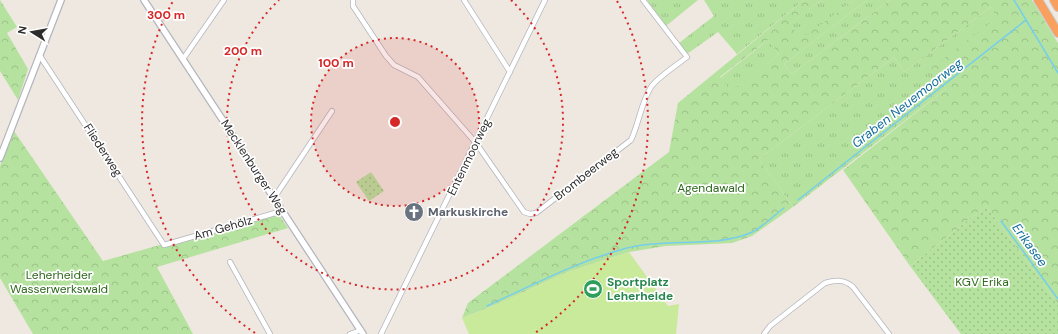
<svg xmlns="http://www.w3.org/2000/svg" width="1058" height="334" font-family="'DM Sans',sans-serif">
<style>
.grass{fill:url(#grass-tufts)}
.forest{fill:url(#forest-crowns);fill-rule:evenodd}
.park{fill:url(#park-dots)}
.pitch{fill:#c9e99b}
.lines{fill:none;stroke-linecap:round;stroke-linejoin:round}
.stream{stroke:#77ceeb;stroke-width:1.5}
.minor-casing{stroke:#b3b6bf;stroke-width:6}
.tertiary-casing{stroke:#b3b6bf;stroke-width:8}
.motorway-casing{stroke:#c8c8c8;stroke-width:10}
.minor{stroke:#fff;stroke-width:4.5}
.tertiary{stroke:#fff;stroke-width:5.5}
.motorway{stroke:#f9a05f;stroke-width:8}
.ring{fill:none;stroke:#d62828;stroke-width:2;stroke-dasharray:2 4}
.labels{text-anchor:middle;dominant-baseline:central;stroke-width:3.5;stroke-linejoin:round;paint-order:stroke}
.street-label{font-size:12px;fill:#2d2d2d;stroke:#fff}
.park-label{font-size:12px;fill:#2e691d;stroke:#fff}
.worship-label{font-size:12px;font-weight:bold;fill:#5b616d;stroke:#fff;text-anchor:start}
.leisure-label{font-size:12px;font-weight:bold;fill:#27864d;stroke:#fff;text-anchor:start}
.water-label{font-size:13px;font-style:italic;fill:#126e9b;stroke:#fff}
.centre{fill:#d62828;stroke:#fff;stroke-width:2}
.ring-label{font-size:12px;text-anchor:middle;font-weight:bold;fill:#d62828;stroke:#fff;stroke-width:3.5;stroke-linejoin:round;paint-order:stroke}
</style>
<defs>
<pattern id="grass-tufts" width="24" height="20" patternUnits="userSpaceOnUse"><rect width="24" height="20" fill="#b6e29f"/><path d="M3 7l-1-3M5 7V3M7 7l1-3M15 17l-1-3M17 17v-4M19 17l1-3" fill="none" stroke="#9dc289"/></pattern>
<pattern id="forest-crowns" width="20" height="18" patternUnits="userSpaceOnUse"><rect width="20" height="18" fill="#b6e29f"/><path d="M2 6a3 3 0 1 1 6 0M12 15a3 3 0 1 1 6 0" fill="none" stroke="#9dc289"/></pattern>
<pattern id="park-dots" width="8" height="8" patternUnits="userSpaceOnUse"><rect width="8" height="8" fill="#b6e29f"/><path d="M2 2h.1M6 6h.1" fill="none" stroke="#9dc289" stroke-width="1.8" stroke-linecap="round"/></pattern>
</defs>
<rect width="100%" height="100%" fill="#eee8e0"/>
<!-- grass -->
<path class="grass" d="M647,0H698L666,26Z
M704,0H804L737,54L718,32L687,54L679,43L714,16Z
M821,0H854L801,40L789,24Z
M867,0H890L792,74L784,64Z
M991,7L998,18L932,68L946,89L793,207L759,159L894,57L904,72Z
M768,40L779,54L731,92L720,78Z"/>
<!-- forest -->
<path class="forest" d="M0,0L17,27L7,33L28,69L18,100L0,71Z
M804,0H821L790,24L801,39L854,0H867L784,64L792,74L890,0H1032L1058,43V304L986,206L910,266L843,170L946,89L931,68L997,18L991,7L904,72L894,57L759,159L793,207L752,236L732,243L666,246L629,252L565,273L493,306L462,318L468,303L669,152L678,103ZM768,40L779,54L731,91L720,77Z
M14,131L103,261L277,212L288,228L157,267L193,334H33L0,278V166Z"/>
<!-- park -->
<path class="park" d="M371,172L384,191L369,201L356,182Z
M986,206L1058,304V334H961L910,266Z"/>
<!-- pitch -->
<path class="pitch" d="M629,252L668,306L679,304L676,334H469L462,318L493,306L565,273Z"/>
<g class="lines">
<!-- stream -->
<path class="stream" d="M1014,0L1058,73
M798,200L1026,20
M1001,221L1058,299
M487,306C533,285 578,261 627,248C666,238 714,248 750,233C762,228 773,216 784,208"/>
<!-- minor casing -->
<g class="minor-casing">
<path id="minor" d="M353,0V6L386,56L394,65L418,77L476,143L524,212L530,214L536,213L631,140C639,123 641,103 651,87C658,77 677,65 687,57L643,0
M464,0L510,72
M40,56L164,245L282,211
M183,59L224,0
M274,198L332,111
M230,262L270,334
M350,334L361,330
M381,334L545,0
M764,334L770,326L825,283C836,280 844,279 853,287L889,334"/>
</g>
<!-- tertiary casing -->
<g class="tertiary-casing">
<path id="tertiary" d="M144,0L363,334
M0,158L61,0"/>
</g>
<!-- motorway casing -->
<g class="motorway-casing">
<path id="motorway" d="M1038,0L1058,33
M1054,0L1058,7"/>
</g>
<!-- minor -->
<use href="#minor" class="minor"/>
<!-- tertiary -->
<use href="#tertiary" class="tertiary"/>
<!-- motorway -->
<use href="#motorway" class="motorway"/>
</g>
<!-- distance rings -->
<circle cx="395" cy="122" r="84" fill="#d62828" fill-opacity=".12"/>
<g class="ring">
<circle cx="395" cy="122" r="84"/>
<path d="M511 0A168 168 0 1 1 279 0"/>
<path d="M255 333A253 253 0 0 1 173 1M617 1A253 253 0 0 1 535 333"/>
</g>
<!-- icons -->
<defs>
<g id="church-disc" transform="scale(1)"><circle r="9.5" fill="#6b7280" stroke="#fff"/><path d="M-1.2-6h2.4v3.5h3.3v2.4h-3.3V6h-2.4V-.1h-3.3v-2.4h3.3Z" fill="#fff"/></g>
<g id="stadium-disc" transform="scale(1)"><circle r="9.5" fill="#2e9e5b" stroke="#fff"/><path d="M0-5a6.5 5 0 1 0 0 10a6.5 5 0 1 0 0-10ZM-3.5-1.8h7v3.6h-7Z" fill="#fff"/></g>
</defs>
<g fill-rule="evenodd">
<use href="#church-disc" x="414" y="212"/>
<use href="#stadium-disc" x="593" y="289"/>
</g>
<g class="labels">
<!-- street labels -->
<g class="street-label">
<text transform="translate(103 150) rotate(57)">Fliederweg</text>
<text transform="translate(469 157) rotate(-64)">Entenmoorweg</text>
<text transform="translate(254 167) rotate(57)">Mecklenburger Weg</text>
<text transform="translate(586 174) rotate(-38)">Brombeerweg</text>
<text transform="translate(223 228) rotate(-16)">Am Gehölz</text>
</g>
<!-- park labels -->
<g class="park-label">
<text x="711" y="188">Agendawald</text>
<text x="59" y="275">Leherheider<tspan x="59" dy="14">Wasserwerkswald</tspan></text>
<text x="982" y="282">KGV Erika</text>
</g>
<!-- worship labels -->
<g class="worship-label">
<text x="428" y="212">Markuskirche</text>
</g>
<!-- leisure labels -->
<g class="leisure-label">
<text x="607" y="282">Sportplatz<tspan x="607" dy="14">Leherheide</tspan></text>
</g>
<!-- water labels -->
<g class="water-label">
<text transform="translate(907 103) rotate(-38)">Graben Neuemoorweg</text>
<text transform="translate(1030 245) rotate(54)">Erikasee</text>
</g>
</g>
<circle cx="395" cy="122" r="6" class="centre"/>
<g class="ring-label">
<text x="166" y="19">300 m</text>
<text x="243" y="55">200 m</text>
<text x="336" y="67">100 m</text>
</g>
<!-- north arrow -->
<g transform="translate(32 32) rotate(281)" stroke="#ffffff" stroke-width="3" paint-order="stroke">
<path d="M0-3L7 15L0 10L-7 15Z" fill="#2d2d2d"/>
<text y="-6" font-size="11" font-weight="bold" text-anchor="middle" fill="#2d2d2d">N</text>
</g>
</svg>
